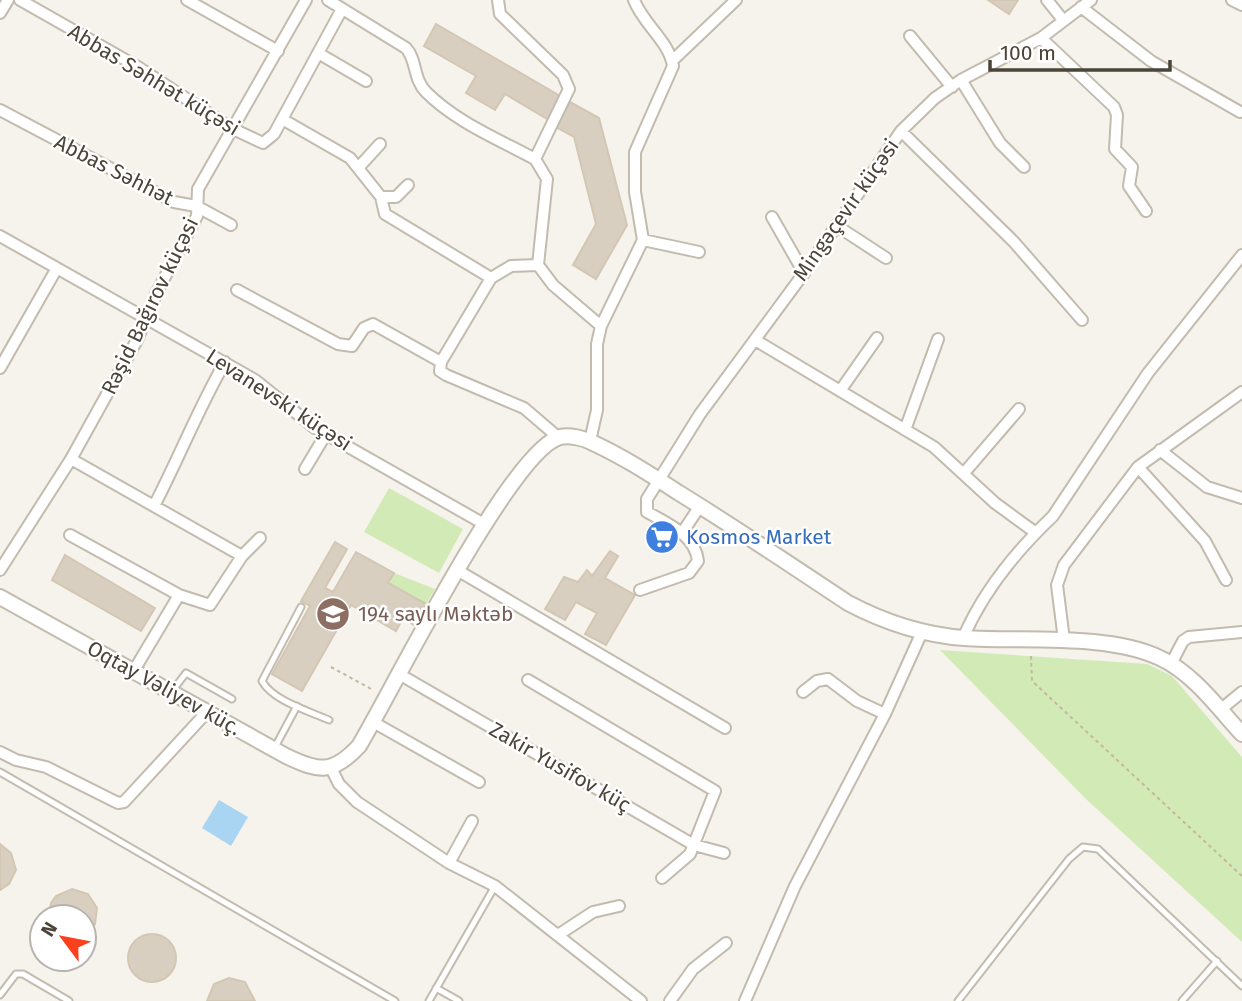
<svg xmlns="http://www.w3.org/2000/svg" width="1242" height="1001" font-family="'Fira Sans',sans-serif">
<style>
.green{fill:#d2eab5}
.water{fill:#a9d4f2}
.building{fill:#d8cfc1;stroke:#d3c7b4;stroke-width:2}
.lines{fill:none;stroke-linecap:round;stroke-linejoin:round}
.service-casing{stroke:#c2bbae;stroke-width:9}
.minor-casing{stroke:#c2bbae;stroke-width:14}
.tertiary-casing{stroke:#c2bbae;stroke-width:18}
.path{stroke:#c4b79f;stroke-width:2;stroke-dasharray:3.5 3.5;stroke-linecap:butt}
.service{stroke:#fff;stroke-width:5}
.minor{stroke:#fff;stroke-width:10}
.tertiary{stroke:#fff;stroke-width:14}
.labels{text-anchor:middle;dominant-baseline:central;stroke-width:5;stroke-linejoin:round;paint-order:stroke}
.street-label{font-size:21px;fill:#4b4439;stroke:#fff}
.shop-label{font-size:21px;fill:#366cbe;stroke:#fff;text-anchor:start}
.education-label{font-size:21px;fill:#785e54;stroke:#fff;text-anchor:start}
</style>
<rect width="100%" height="100%" fill="#f6f3ec"/>
<!-- green -->
<path class="green" d="M389,488L463,529L439,573L364,532Z
M394,573L435,589L426,604L388,583Z
M940,650L1147,664L1172,676L1242,757V942L1086,799Z"/>
<!-- water -->
<path class="water" d="M219,800L248,817L231,846L202,828Z"/>
<!-- building -->
<path class="building" d="M988,0H1018L1009,14Z
M436,24L562,97L549,120L505,94L495,110L466,93L476,76L424,46Z
M570,102L599,118L627,225L596,279L573,265L596,224L574,137L556,127Z
M335,542L347,549L325,588L333,592L356,552L394,573L388,583L426,604L414,625L403,618L396,631L351,605L302,691L272,674L310,606L301,601Z
M610,551L618,556L605,578L635,595L606,645L585,634L597,613L576,602L565,620L545,609L564,577L578,582L587,570L592,576Z
M65,555L155,608L141,631L52,580Z
M0,844L11,853L16,870L9,884L0,890Z
M72,889L88,894L97,908L95,924L84,936V917H49L51,903L56,896Z
M128 958a24 24 0 1 1 48 0a24 24 0 1 1-48 0Z
M229,978L245,982L255,1001H207L214,984Z"/>
<g class="lines">
<!-- service casing -->
<g class="service-casing">
<path id="service" d="M301,607L262,681C273,701 309,711 329,720
M173,690L186,673L232,699
M275,747L297,706
M0,772L395,1001
M436,988L459,1001
M0,995L16,974H23L69,1001
M429,1001L495,886
M958,1001L1069,859L1083,847L1098,849L1242,986
M1182,1001L1217,961"/>
</g>
<!-- minor casing -->
<g class="minor-casing">
<path id="minor" d="M20,0L138,67L231,128L263,143L274,134L342,9
M187,0L278,51
M328,0L406,48C417,60 413,79 426,92C456,122 498,139 535,159L547,179L538,265
M498,0L500,14L563,75L569,89L535,159
M1047,0L1063,20
M1232,0L1242,5
M1081,7L1151,61L1240,112
M0,13L8,0
M910,36L952,87
M1041,38L1114,107L1117,115L1115,149L1132,167L1129,186L1146,211
M318,53L366,81
M672,61L736,0
M961,80L1000,143L1024,167
M0,110L174,202L196,206L231,225
M282,119L350,158L381,197L385,214L491,278
M901,131L1014,242L1082,320
M358,168L380,144
M381,197H396L408,185
M772,217L804,273
M837,226L886,258
M0,236L255,380L315,428L484,524
M643,240L699,252
M237,290L338,344L352,346L364,328L373,324L441,362
M755,340L934,447L995,503L1036,533
M0,368L57,268
M840,391L877,338
M905,430L938,339
M559,438L524,408L446,375L440,371L441,362L491,278L511,266L538,265L553,285L601,326
M590,441L597,410V344L601,326L643,240L635,192V152L673,66C669,41 643,24 634,0
M1160,450L1207,487L1242,498
M71,459L242,556
M1138,467L1205,541L1226,580
M305,469L326,434
M964,473L1019,409
M154,506C179,458 198,409 225,362
M682,533L700,506
M70,535L179,595L210,605L242,556L260,538
M0,570L71,459L137,340L157,292L197,216L198,189L306,0
M457,570L725,728
M640,590L689,573L698,561C695,535 668,524 647,512V499L700,414L804,273L901,131L935,98L961,80L1041,38L1091,0
M963,638C983,592 1017,550 1053,516L1148,373L1242,255
M1064,640L1057,585L1064,565L1138,467L1242,392
M1171,664L1183,641L1189,637L1242,632
M133,672L179,595
M399,674L694,845L724,853
M528,680L715,791L690,854L662,878
M803,692L817,681L828,679L857,701L885,714
M1220,710L1242,692
M373,722L479,782
M0,752L16,760L46,767L118,803L124,802L207,712
M331,768L339,784L357,802L449,863L495,886L641,1001
M449,863L472,821
M558,935L593,912L619,906
M670,1001L693,969L726,943
M745,1001L795,886L885,714L922,632"/>
</g>
<!-- tertiary casing -->
<g class="tertiary-casing">
<path id="tertiary" d="M0,597L286,756C319,772 333,774 359,746C391,693 511,450 560,437C570,435 583,438 591,442C622,456 651,475 679,493C736,528 792,566 848,603C884,622 923,635 964,638C1022,642 1108,633 1160,658C1193,673 1218,708 1242,734"/>
</g>
<!-- path -->
<path class="path" d="M1031,656L1032,681L1242,876
M331,667L373,690"/>
<!-- service -->
<use href="#service" class="service"/>
<!-- minor -->
<use href="#minor" class="minor"/>
<!-- tertiary -->
<use href="#tertiary" class="tertiary"/>
</g>
<!-- icons -->
<defs>
<g id="supermarket-disc" transform="scale(1.75)"><circle r="9.5" fill="#3f7fe0" stroke="#fff"/><path d="M-6-5.5h2.5l.6 2H6L4.5 2H-2.5L-4.4-4H-6ZM-1.5 3.2a1.3 1.3 0 1 0 .1 0ZM3 3.2a1.3 1.3 0 1 0 .1 0Z" fill="#fff"/></g>
<g id="school-disc" transform="scale(1.75)"><circle r="9.5" fill="#8d6e63" stroke="#fff"/><path d="M0-5L7-2L0 1L-7-2ZM-4 1L0 2.5L4 1V4Q0 6-4 4Z" fill="#fff"/></g>
</defs>
<g fill-rule="evenodd">
<use href="#supermarket-disc" x="662" y="537"/>
<use href="#school-disc" x="333" y="614"/>
</g>
<g class="labels">
<!-- street labels -->
<g class="street-label">
<text transform="translate(154 80) rotate(31)">Abbas Səhhət küçəsi</text>
<text transform="translate(114 170) rotate(27)">Abbas Səhhət</text>
<text transform="translate(846 210) rotate(-55)">Mingəçevir küçəsi</text>
<text transform="translate(150 306) rotate(-64)">Rəşid Bağırov küçəsi</text>
<text transform="translate(279 400) rotate(33)">Levanevski küçəsi</text>
<text transform="translate(164 688) rotate(29)">Oqtay Vəliyev küç.</text>
<text transform="translate(560 767) rotate(30)">Zakir Yusifov küç</text>
</g>
<!-- shop labels -->
<g class="shop-label">
<text x="686" y="537">Kosmos Market</text>
</g>
<!-- education labels -->
<g class="education-label">
<text x="358" y="614">194 saylı Məktəb</text>
</g>
</g>
<!-- north arrow -->
<g transform="translate(63 938) rotate(302)"><circle r="33" fill="#ffffff" stroke="#b7b4b0" stroke-width="2"/>
<path d="M0-5L12 26L0 18L-12 26Z" fill="#fc3f1d"/>
<text y="-10" font-size="19" font-weight="bold" text-anchor="middle" fill="#4b4439">N</text>
</g>
<!-- scale -->
<path d="M990 60v10h180v-10" fill="none" stroke="#4b4439" stroke-width="3.5"/>
<text x="1000" y="60" font-size="21" fill="#4b4439" stroke="#ffffff" stroke-width="5" paint-order="stroke">100 m</text>
</svg>
